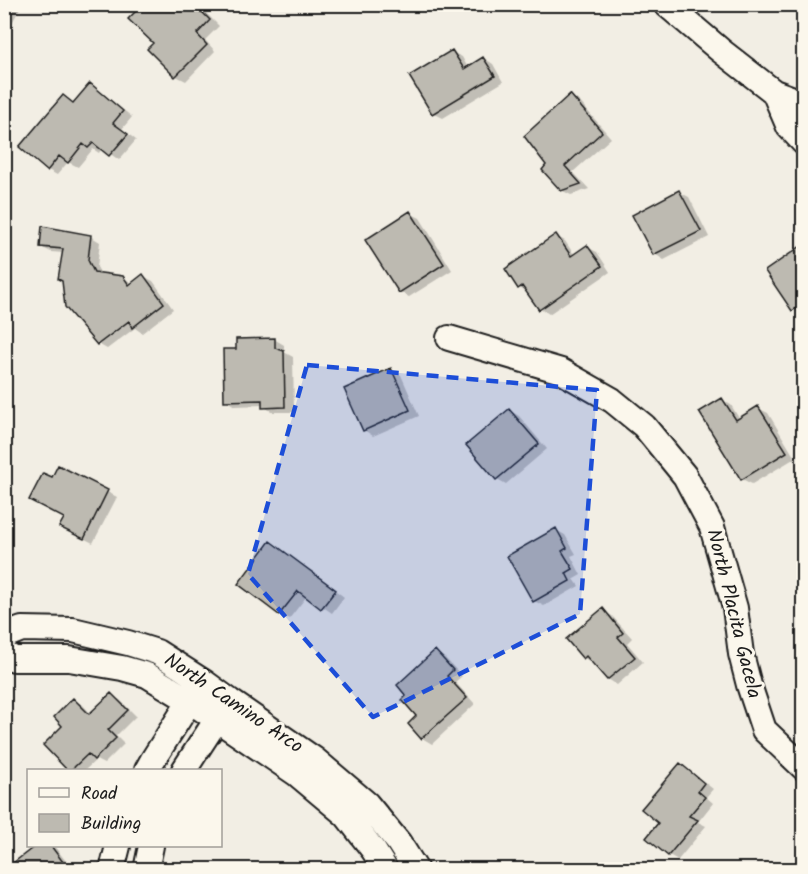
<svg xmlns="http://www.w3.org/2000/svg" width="808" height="874" font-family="Kalam,sans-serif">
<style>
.shadow{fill:#0003}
.building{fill:#bdbab1;stroke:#1c1c1c;stroke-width:1.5}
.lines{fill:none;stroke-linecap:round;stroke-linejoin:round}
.minor-casing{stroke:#1c1c1c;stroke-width:28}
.minor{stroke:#fbf7ec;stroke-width:24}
.marked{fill:#1d4ed8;fill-opacity:0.2;stroke:#1d4ed8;stroke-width:4.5;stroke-dasharray:12 8;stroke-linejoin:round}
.labels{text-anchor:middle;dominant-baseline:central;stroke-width:6;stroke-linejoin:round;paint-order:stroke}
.street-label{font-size:20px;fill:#1c1c1c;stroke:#fbf7ec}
</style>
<rect width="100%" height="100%" fill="#f2eee4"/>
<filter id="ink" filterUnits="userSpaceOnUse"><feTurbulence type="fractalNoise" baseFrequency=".0167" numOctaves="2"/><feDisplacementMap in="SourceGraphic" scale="12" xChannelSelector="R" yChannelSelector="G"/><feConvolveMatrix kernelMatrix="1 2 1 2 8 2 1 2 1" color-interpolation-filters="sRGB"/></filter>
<g filter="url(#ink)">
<!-- shadow -->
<path class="shadow" d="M4,4H22L12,23L4,27Z
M136,4H197L219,26L205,40L215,51L186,81L176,76L149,49L155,43L138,12L133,7Z
M452,52L462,57L468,68L484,58L493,64L503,82L443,118L433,113Z
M90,85L99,90L132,117L122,129L136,140L119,160L102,148L99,153L93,149L78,167L68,162L57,175L48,170L63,97L74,104Z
M570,95L579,101L611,138L573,172L589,189L571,195L561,190L548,165Z
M679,192L689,197L709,237L664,260L655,254L634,215Z
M410,213L420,218L452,270L409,297L400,292Z
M90,236L100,242L97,267L101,274L122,277L132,283L143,276L153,281L173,309L142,333L135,328L107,349L98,344L64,253L51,252L41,247Z
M556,236L565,241L575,256L587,247L597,252L610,272L549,314L540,308L529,293L519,288Z
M804,246V315H803L794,310Z
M274,339L284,345V352L293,357L294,412H273L264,407V405L235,406L225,400L238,350Z
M391,369L401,375L419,416L373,436L364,430Z
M722,400L731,405L740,420L758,408L768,413L795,458L752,484L742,479Z
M509,410L519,416L547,449L506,484L497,479Z
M59,467L117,497L93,543L71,532L53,479Z
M556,530L565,535L576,554L571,556L581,575L574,579L579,586L544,606L534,601Z
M280,548L344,597L332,613L307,596L289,619L280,614L240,583Z
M603,610L612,616L632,638L627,643L643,662L617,685L608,679L593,663L584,658Z
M436,652L445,658L462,676L455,682L475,704L432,744L422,738L410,724L418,717Z
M111,695L120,700L136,716L116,736L124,744L104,764L96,760L85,770H70L64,726L73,700L83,705L91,714Z
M680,765L689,770L713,789L706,797L713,803L698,822L706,826L678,860L669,855Z
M37,846H54L73,870H6Z"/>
<!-- building -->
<path class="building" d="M143,4H194L210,20L197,34L207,45L175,77L147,49L153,43L128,19Z
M452,50L464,69L483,57L495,76L432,114L409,76Z
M90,83L123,111L113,123L128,134L109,156L93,143L88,148L83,144L68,163L59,156L47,171L19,147L63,95L73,103Z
M570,94L602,132L565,166L581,184L561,191L542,170L546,165L524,136Z
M679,190L701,231L653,255L632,215Z
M410,211L444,264L399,293L365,240Z
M42,226L91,235L88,260L94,272L123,276L129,285L143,274L164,303L132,328L129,321L97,345L65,307L62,281L58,279L63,249L40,247Z
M556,234L571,256L587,245L602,266L539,310L522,286L518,289L505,269Z
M804,244V303L792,311L765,271Z
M275,338V348L284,351L285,407L262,408V400L224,401L223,349H236V339Z
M391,368L410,410L363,431L344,389Z
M722,398L736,420L758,406L787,452L741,480L699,412Z
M509,409L539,444L496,480L466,445Z
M58,465L108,490L84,539L59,527L64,518L29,500L43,473L52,477Z
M556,528L567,548L562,551L573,569L566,573L570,581L533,602L507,556Z
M270,541L336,590L321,609L298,591L279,615L238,584Z
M603,608L623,633L618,637L635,657L607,680L586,656L583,659L566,639Z
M435,650L453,670L447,676L467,698L421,739L408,724L416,716L402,700L406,696L397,685Z
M111,693L128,710L108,730L116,738L94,760L88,754L70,771H68L43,745L62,726L54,717L73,698L89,714Z
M680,763L704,783L698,791L705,797L689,816L698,820L668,856L646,838L658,823L641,809Z
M35,846H51L69,870H4Z"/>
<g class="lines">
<!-- minor casing -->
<g class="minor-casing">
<path id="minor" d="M666,4L720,50L774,92L804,103
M774,92L789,127L804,143
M449,338L561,371L612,400L644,426L685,476L712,527L735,608L741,654L749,685L764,730L804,768
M4,636L22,629L73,630L128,643L157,652L204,682L230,701L314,759L367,804L399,843L416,870
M4,653L14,659H69L122,668L147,675L190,701L297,774L346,815L374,851L386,870
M147,770L152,761L190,701L199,689
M184,770L225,707
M112,870L118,846
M146,870L151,846"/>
</g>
<!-- minor -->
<use href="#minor" class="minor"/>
</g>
</g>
<!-- marked area -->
<path class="marked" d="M307,365L597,390L580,614L373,717L248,574Z"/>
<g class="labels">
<!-- street labels -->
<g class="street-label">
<text transform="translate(733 614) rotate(76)">North Placita Gacela</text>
<text transform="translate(233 704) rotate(34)">North Camino Arco</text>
</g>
</g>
<!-- margin -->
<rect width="808" height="874" fill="none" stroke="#fbf7ec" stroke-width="24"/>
<rect x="12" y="12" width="784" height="850" fill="none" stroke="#1c1c1c" stroke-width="2" filter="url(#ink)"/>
<!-- legend -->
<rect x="27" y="769" width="195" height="78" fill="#fbf7ec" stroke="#a29f99" stroke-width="1.5"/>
<rect x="39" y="788" width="30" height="9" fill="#fbf7ec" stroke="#a29f99" stroke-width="1.5"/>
<text x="81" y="799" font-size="18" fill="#1c1c1c">Road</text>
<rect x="39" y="814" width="30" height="18" fill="#bdbab1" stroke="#a29f99" stroke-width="1.5"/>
<text x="81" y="829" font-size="18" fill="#1c1c1c">Building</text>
</svg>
